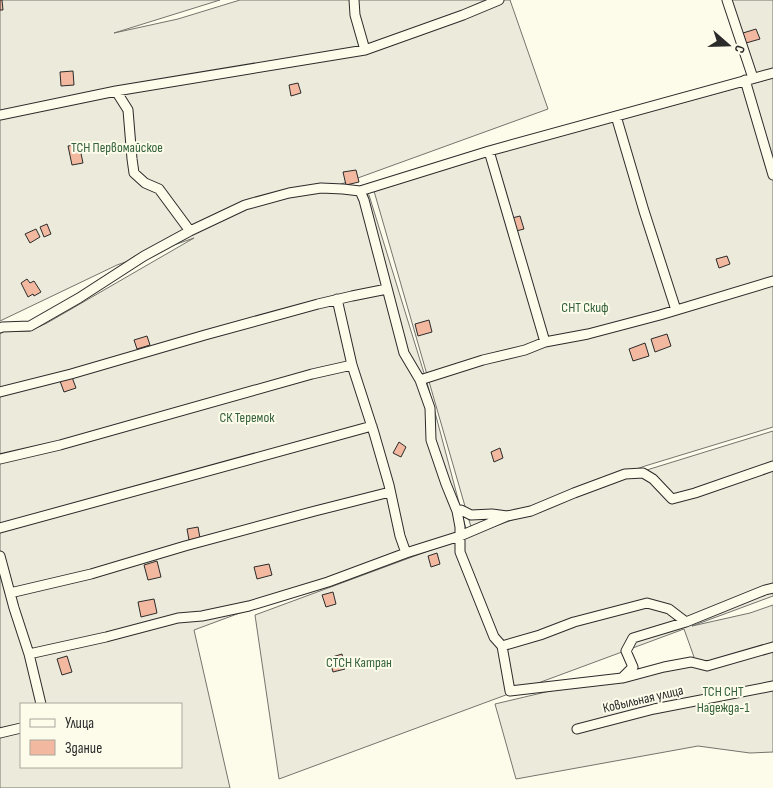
<svg xmlns="http://www.w3.org/2000/svg" width="773" height="788" font-family="'Sofia Sans Condensed',sans-serif">
<style>
.garden{fill:#ecebdb;stroke:#74746e;fill-rule:evenodd}
.building{fill:#f2b8a0;stroke:#2b2b2b}
.lines{fill:none;stroke-linecap:round;stroke-linejoin:round}
.minor-casing{stroke:#2b2b2b;stroke-width:11}
.minor{stroke:#fdfbea;stroke-width:9}
.labels{text-anchor:middle;dominant-baseline:central;stroke-width:4;stroke-linejoin:round;paint-order:stroke}
.park-label{font-size:14px;fill:#34623c;stroke:#fdfbea}
.street-label{font-size:14px;fill:#2b2b2b;stroke:#fdfbea}
</style>
<rect width="100%" height="100%" fill="#fdfbea"/>
<!-- garden -->
<path class="garden" d="M0,0H220L114,33L178,19L240,0H510L548,109L322,191L369,195L428,386L466,529L194,630L230,788H0V333L5,331H30L47,323L194,238L117,265L0,321ZM21,704H181V767H21Z
M731,0H773V69L755,74Z
M773,78V427L645,466L471,527L374,191L498,153Z
M773,431V596L692,626L750,613L773,605V752L750,753L698,746L516,779L495,704L694,657L684,629L279,779L255,615L650,469Z"/>
<!-- building -->
<path class="building" d="M0,0H2L3,10H0Z
M756,29L760,39L746,43L743,33Z
M73,71L74,85L61,86L60,72Z
M298,83L301,93L291,96L289,85Z
M79,144L83,163L72,165L68,146Z
M356,170L359,182L346,185L343,172Z
M520,216L524,229L516,231L512,218Z
M47,224L51,234L44,237L40,227Z
M36,229L40,237L30,243L25,234Z
M727,256L730,264L719,268L716,259Z
M27,279L30,283L34,281L41,292L34,296L33,294L28,297L21,283Z
M429,320L432,332L418,336L415,324Z
M667,334L671,346L655,352L651,339Z
M147,336L150,345L137,349L134,340Z
M645,343L649,356L633,361L629,349Z
M72,377L76,388L64,392L60,381Z
M399,442L406,447L401,457L393,453Z
M500,448L503,458L494,462L491,452Z
M198,527L200,538L189,540L187,529Z
M437,553L440,564L431,567L428,556Z
M157,561L161,577L148,580L144,565Z
M269,564L272,575L257,579L254,567Z
M333,592L336,604L326,607L322,595Z
M154,599L157,613L141,617L138,602Z
M342,654L345,669L333,672L329,658Z
M67,656L72,672L62,675L57,659Z"/>
<g class="lines">
<!-- minor casing -->
<g class="minor-casing">
<path id="minor" d="M354,0L355,15L365,50
M727,0L753,78
M745,80L773,175
M116,91L128,110L132,159L134,173L145,183L159,189L190,231L245,205L289,193L321,188L343,189L360,191L489,151L773,73
M0,115L116,91L365,50L463,15L499,0
M616,116L644,211L676,310
M489,151L545,342
M360,191L364,200L404,353L420,380L430,408L431,440L446,484L457,511L460,527V552L494,637L502,646L540,635L574,622L647,603L669,609L686,622
M337,299L352,365L374,433L389,485L400,536L406,553
M0,328L2,327L30,326L79,298L144,256L190,231
M420,380L483,360L525,350L545,342L588,334L660,315L773,281
M0,392L71,374L205,335L318,304L352,296L387,289
M0,459L60,445L312,374L352,365
M457,511L461,510L471,515L492,514L507,516L531,511L574,493L625,474L643,473L653,479L672,499L695,493L773,466
M0,528L372,426
M0,556L14,608L29,654L41,704
M10,593L91,574L185,546L315,511L390,492
M502,646L510,691L622,678L633,667L626,651L633,638L686,622L765,590L773,588
M29,654L106,637L178,618L202,616L249,606L328,582L406,553L460,536L507,516
M623,678L664,667L691,662L707,666L773,647
M577,729L654,709L773,686
M0,733L21,728"/>
</g>
<!-- minor -->
<use href="#minor" class="minor"/>
</g>
<g class="labels">
<!-- park labels -->
<g class="park-label">
<text x="117" y="147">ТСН Первомайское</text>
<text x="585" y="307">СНТ Скиф</text>
<text x="247" y="417">СК Теремок</text>
<text x="359" y="662">СТСН Катран</text>
<text x="723" y="691">ТСН СНТ<tspan x="723" dy="16">Надежда-1</tspan></text>
</g>
<!-- street labels -->
<g class="street-label">
<text transform="translate(643 699) rotate(-13)">Ковыльная улица</text>
</g>
</g>
<!-- legend -->
<rect x="20" y="703" width="162" height="65" fill="#fdfbea" stroke="#a9a89e"/>
<rect x="30" y="719" width="25" height="8" fill="#fdfbea" stroke="#a9a89e"/>
<text x="65" y="728" font-size="15" fill="#2b2b2b">Улица</text>
<rect x="30" y="740" width="25" height="15" fill="#f2b8a0" stroke="#a9a89e"/>
<text x="65" y="753" font-size="15" fill="#2b2b2b">Здание</text>
<!-- north arrow -->
<g transform="translate(728 45) rotate(110)" stroke="#fdfbea" stroke-width="4" paint-order="stroke">
<path d="M0-4L9 19L0 12L-9 19Z" fill="#2b2b2b"/>
<text y="-8" font-size="14" font-weight="bold" text-anchor="middle" fill="#2b2b2b">С</text>
</g>
</svg>
